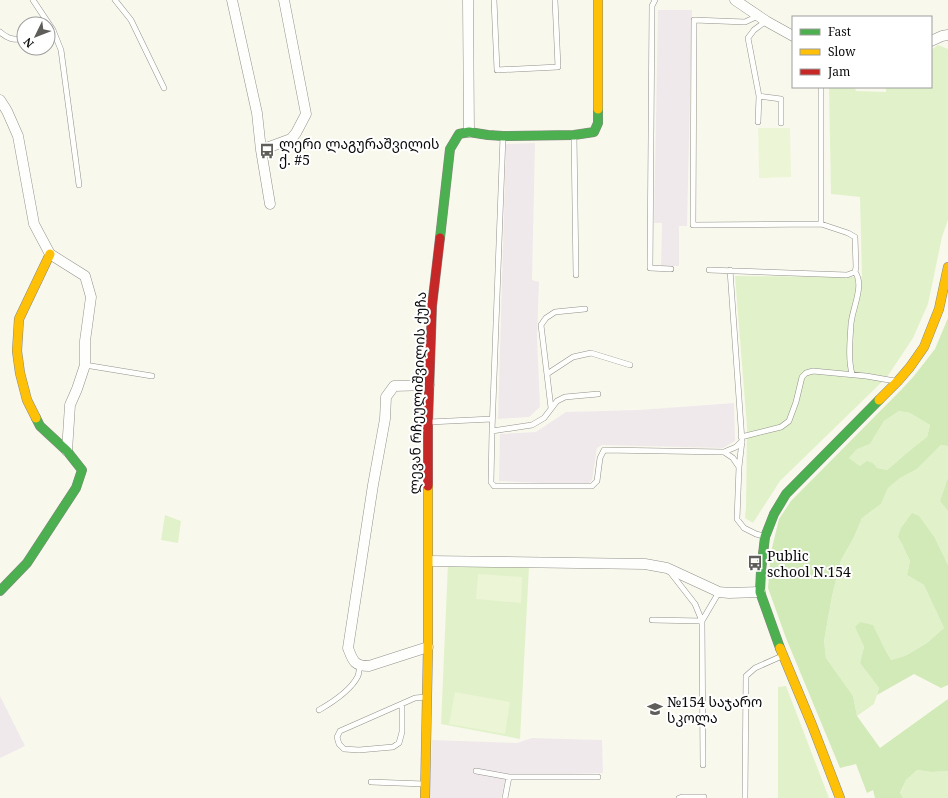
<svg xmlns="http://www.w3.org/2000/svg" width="948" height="798" font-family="'Noto Serif','Noto Sans Georgian',serif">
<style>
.industrial{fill:#f0e9ec}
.green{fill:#e1f2ca}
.forest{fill:#d1eab8;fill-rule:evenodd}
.pitch{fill:#ecf5d5}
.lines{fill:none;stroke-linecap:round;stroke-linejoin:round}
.lane-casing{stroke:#92918c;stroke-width:6}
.street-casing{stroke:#92918c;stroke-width:11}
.fast-casing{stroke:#888883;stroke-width:10}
.slow-casing{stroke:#888883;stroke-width:10}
.jam-casing{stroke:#888883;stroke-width:10}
.lane{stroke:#fefefc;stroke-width:5}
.street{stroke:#fefefc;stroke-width:10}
.fast{stroke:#4caf50;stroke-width:9}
.slow{stroke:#ffc107;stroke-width:9}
.jam{stroke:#c62828;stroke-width:9}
.labels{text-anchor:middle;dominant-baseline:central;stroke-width:4;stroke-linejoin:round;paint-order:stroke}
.poi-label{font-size:14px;fill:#0a0a0a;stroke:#fff;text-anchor:start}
.street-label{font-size:14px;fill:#0a0a0a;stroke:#fff}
</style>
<rect width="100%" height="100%" fill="#f9f8ed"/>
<!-- industrial -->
<path class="industrial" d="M658,10H692L687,226H679V266H661L662,223H654Z
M535,143L532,280L539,282L537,337L540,407L529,417L498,419L506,144Z
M734,403L735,441L723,448L602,445L597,448L592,480L587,485L499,481L500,434L536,432L566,412L639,410Z
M0,696L25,746L0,758Z
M532,738L602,740L603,773L507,776L501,798H429L432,740L517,743Z"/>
<!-- green -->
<path class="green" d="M938,45L948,49V220L942,237L928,304L913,338L887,377L780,481L753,523L745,518L746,507L747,427L735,276L862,277L860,197L831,194L829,87H855L856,91L886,92V87H931V50Z
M899,411L910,413L930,425L927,437L914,447L887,470L877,468L873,463L860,466L849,458L857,449L870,444L884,421Z
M941,445L948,446V477L940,501L948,511V565L935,538L898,537L902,544L910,561L907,575L924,585L944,628L927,643L905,656L891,660L882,644L855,627L864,647L860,663L879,688L874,704L857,716L853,696L826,658L824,641L832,596L841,560L854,537L862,518L881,504L888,488L900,478L917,469Z
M165,515L181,521L178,543L161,540Z
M448,563L529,567L520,739L441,724Z
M786,686L829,798H778V687Z
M917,770L932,772L948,771V798H903L900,794L906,780Z"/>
<!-- forest -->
<path class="forest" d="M948,318V446L941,445L917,469L900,478L888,488L881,504L862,518L854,537L841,560L832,596L824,641L826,658L853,696L857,716L880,748L948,699V771L932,772L917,770L906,780L900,793L903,798H875L873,790L867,793L856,764L840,768L786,638L768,588L771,552L779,519L791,501L901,390L914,376L935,349ZM899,411L910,413L930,425L927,437L914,447L887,470L877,468L873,463L867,461L860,466L849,458L857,449L870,444L884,421Z
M948,477V511L940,501Z
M912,513L919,516L935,538L948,565V685L941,688L914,674L877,695L879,688L860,663L864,647L855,627L860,622L873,625L882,644L891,660L905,656L927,643L944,628L924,585L907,575L910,561L902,544L898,537L901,528Z"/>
<!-- pitch -->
<path class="pitch" d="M758,128H790L791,177L759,178Z
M478,574L522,577L521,603L476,599Z
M455,692L510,702L505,734L449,724Z"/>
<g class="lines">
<!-- lane casing -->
<g class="lane-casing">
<path id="lane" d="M33,0L53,30L61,50L79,185
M115,0L131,20L164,88
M494,0L497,70L558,67L555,0
M655,0L652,6L650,268L671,269
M758,16L745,22L694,20L693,225L821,224V87
M0,32C8,39 13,40 24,39
M759,96L781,99V123
M758,122L759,96L748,38L754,30L766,21
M503,136L492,431L491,482L494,486H592L597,481L600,458L604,450L724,452L733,458L739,467L737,519L744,528L756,534L764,536
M574,136L576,275
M709,270L847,275L855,272L856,267L855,237L848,233L821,224
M730,270L742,441L739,467
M85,365L152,376
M547,374L573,357L591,353L630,365
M852,374C848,358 850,341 851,324C852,309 865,285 855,272
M551,408L541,325L546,318L555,312L585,309
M429,422L492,419
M492,431L532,425L544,418L557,401L565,397L598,394
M741,437L781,427L789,421L796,402L802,377L806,373L813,371L866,376L895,381
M724,452L736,447L742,441
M652,620L702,621L695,604L670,572
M402,704V732L399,743L393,747L359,750L344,749L339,744L337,737L340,731L415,698L426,697
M319,710C333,702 351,690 358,676C359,673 359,669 360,666
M703,765L702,621L719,592
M476,771L509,777
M371,782L424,784
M505,798L509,777H598
M679,798L682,797H704V798
M745,798L746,676L755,668L782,656"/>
</g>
<!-- street casing -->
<g class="street-casing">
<path id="street" d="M232,0L257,113L261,150L270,204
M468,0L469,132
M735,0L766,21L793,36
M931,41L942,36L948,35
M0,100L7,111L18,136L34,224L50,254L85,276L91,297L85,341V365L77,389L70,405L67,451
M261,150L291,139L296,133L306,114L284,0
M429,561L645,564L667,568L719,592L729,593L760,592
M428,647L369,666C354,666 353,661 348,648L373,485L385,419L386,397L394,386L429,385"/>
</g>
<!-- fast casing -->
<g class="fast-casing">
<path id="fast" d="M440,238L450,149L459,134L469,132L488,135L503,136L574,135L594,132L598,123V109
M0,591L27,563L76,488L82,470L67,451L40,426L36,418
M780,648L760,592L761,571L765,537L774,514L786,494L879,400"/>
</g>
<!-- slow casing -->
<g class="slow-casing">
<path id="slow" d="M598,0V109
M879,400L898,381L910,367L924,347L939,309L948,267
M36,418L27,400L20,373L17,351L19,319L50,254
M780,648L812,725L840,798
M425,798L428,647V486"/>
</g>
<!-- jam casing -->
<g class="jam-casing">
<path id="jam" d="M428,486V422L432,306L440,238"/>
</g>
<!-- lane -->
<use href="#lane" class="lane"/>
<!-- street -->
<use href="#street" class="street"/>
<!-- fast -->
<use href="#fast" class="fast"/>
<!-- slow -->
<use href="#slow" class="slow"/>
<!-- jam -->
<use href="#jam" class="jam"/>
</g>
<!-- icons -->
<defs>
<g id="bus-bare" transform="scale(1.2)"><path d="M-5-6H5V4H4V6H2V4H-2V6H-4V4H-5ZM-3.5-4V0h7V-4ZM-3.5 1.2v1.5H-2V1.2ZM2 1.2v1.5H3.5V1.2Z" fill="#5e5d59" stroke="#fff" stroke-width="2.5" paint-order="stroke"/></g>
<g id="school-bare" transform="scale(1.2)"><path d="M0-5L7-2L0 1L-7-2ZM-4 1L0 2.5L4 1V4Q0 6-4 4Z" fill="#5e5d59" stroke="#fff" stroke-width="2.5" paint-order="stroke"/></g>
</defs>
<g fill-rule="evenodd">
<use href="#bus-bare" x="267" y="151"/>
<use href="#bus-bare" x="755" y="563"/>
<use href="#school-bare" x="655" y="709"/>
</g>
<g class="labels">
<!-- poi labels -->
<g class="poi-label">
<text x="279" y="143">ლერი ლაგურაშვილის<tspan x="279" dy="16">ქ. #5</tspan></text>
<text x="767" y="555">Public<tspan x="767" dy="16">school N.154</tspan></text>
<text x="667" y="701">№154 საჯარო<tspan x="667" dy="16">სკოლა</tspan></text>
</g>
<!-- street labels -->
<g class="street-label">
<text transform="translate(417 393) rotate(-88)">ლევან რჩეულიშვილის ქუჩა</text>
</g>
</g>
<!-- legend -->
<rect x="792" y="16" width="140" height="72" fill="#ffffff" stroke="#9d9d9d"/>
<rect x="800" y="29" width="20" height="6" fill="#4caf50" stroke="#9d9d9d"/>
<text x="828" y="36" font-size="12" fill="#0a0a0a">Fast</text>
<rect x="800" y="49" width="20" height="6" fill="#ffc107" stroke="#9d9d9d"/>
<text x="828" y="56" font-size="12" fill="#0a0a0a">Slow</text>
<rect x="800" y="69" width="20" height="6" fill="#c62828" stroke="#9d9d9d"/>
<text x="828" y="76" font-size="12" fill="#0a0a0a">Jam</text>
<!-- north arrow -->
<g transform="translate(36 36) rotate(227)"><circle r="19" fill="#ffffff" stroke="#9d9d9d"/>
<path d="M0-3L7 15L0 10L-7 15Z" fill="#5e5d59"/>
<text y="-6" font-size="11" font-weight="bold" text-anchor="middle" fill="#0a0a0a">N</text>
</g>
</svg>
